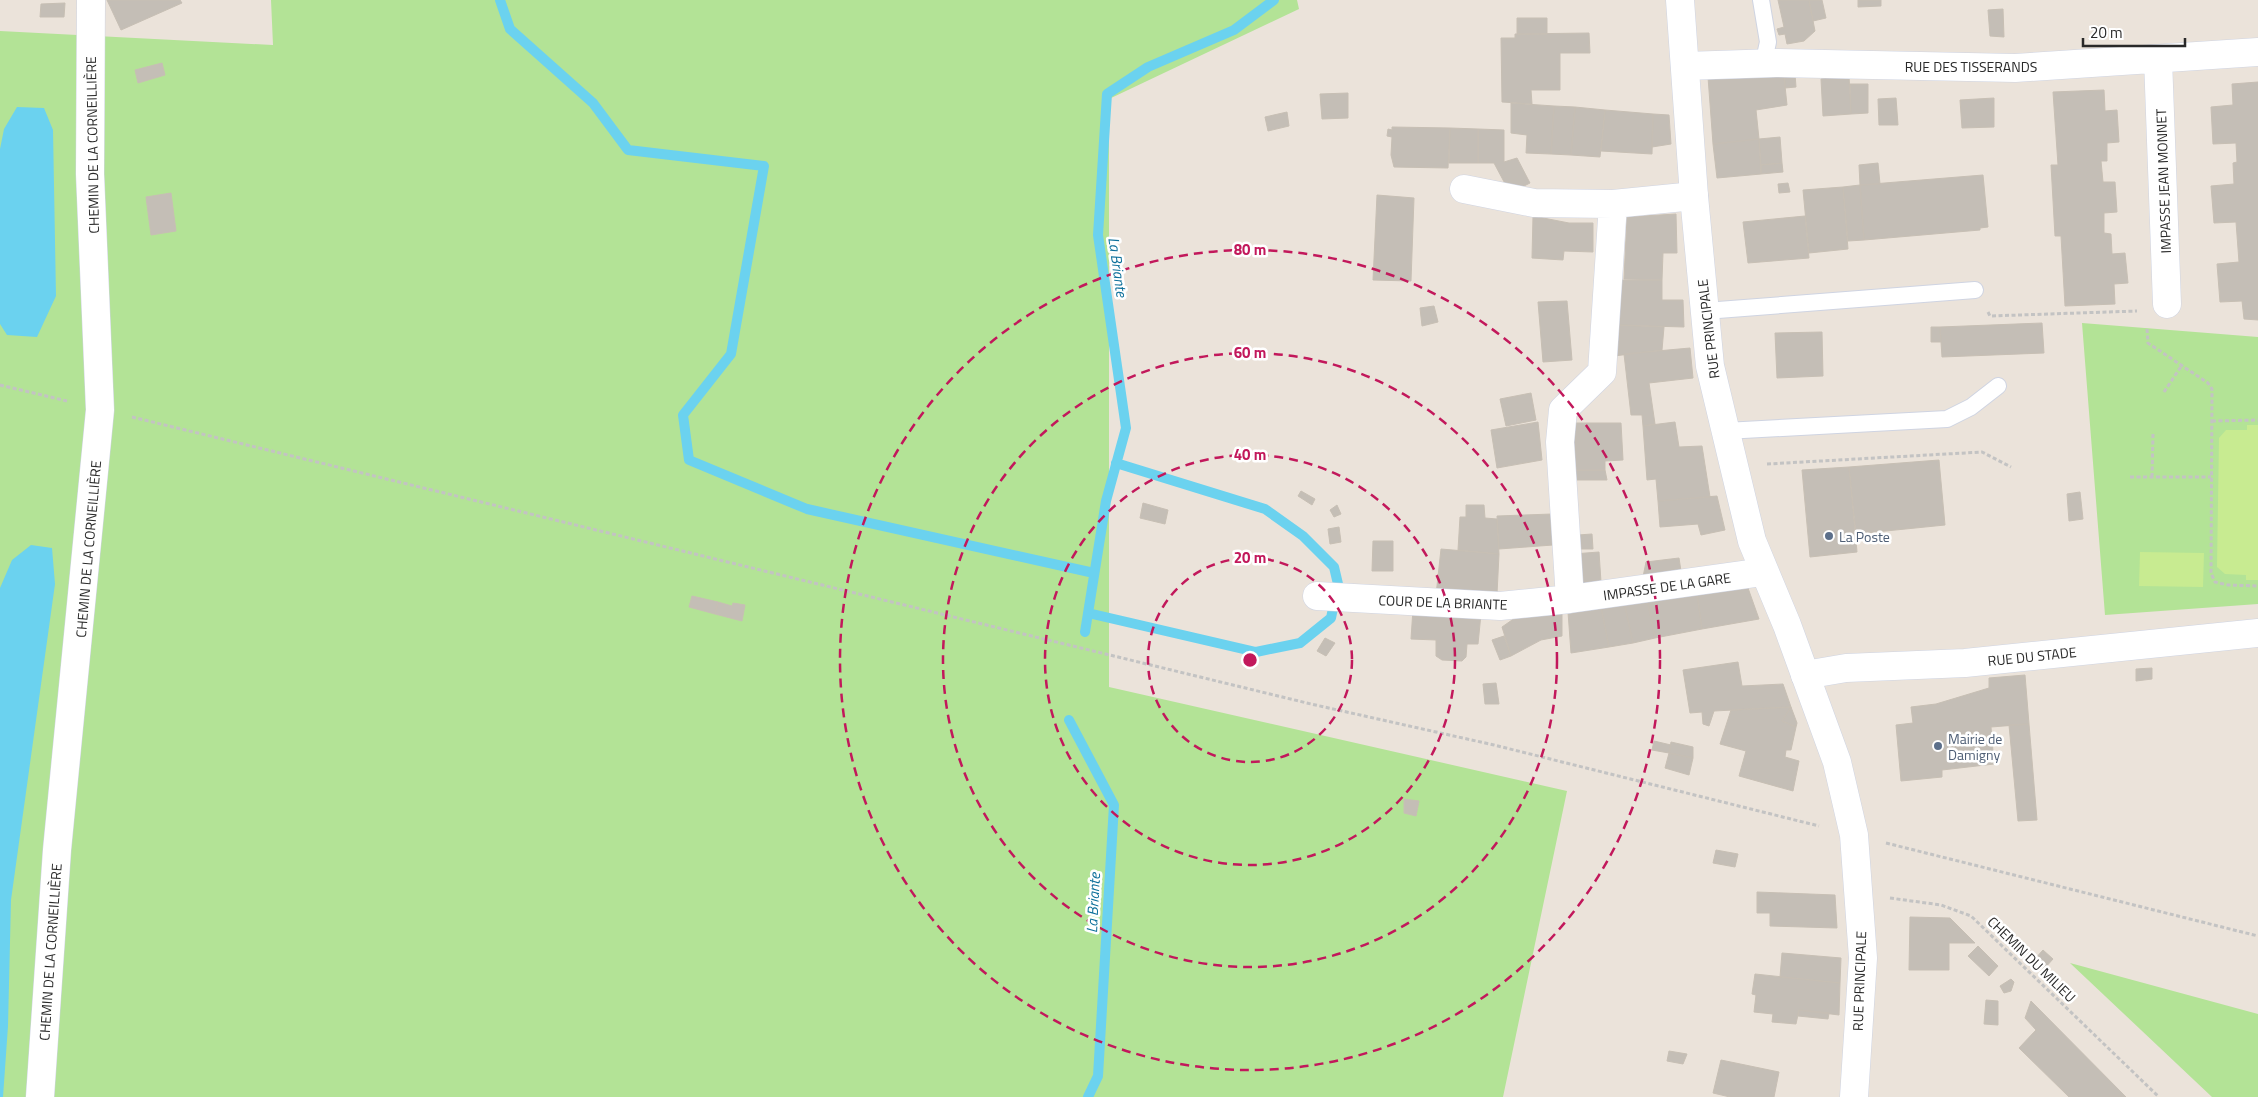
<svg xmlns="http://www.w3.org/2000/svg" width="2258" height="1097" font-family="'Titillium Web',sans-serif">
<style>
.green{fill:#b3e396}
.pitch{fill:#c8eb91}
.water{fill:#6bd2ef}
.lines{fill:none;stroke-linecap:round;stroke-linejoin:round}
.stream{stroke:#6bd2ef;stroke-width:10}
.building{fill:#c4beb6;stroke:#c7bfb4}
.lane-casing{stroke:#cfd4e2;stroke-width:18}
.street-casing{stroke:#cfd4e2;stroke-width:29}
.secondary-casing{stroke:#cfd4e2;stroke-width:29}
.path{stroke:#c3c3c3;stroke-width:3;stroke-dasharray:4 2.5;stroke-linecap:butt}
.lane{stroke:#fff;stroke-width:16}
.street{stroke:#fff;stroke-width:28}
.secondary{stroke:#fff;stroke-width:28}
.ring{fill:none;stroke:#c2185b;stroke-width:2.5;stroke-dasharray:9 6}
.service-dot{fill:#5c6f8a;stroke:#fff;stroke-width:2}
.labels{text-anchor:middle;dominant-baseline:central;stroke-width:5;stroke-linejoin:round;paint-order:stroke}
.street-label{font-size:14px;fill:#292929;stroke:#fff}
.service-label{font-size:14px;fill:#4e5e75;stroke:#fff;text-anchor:start}
.water-label{font-size:15px;font-style:italic;fill:#0c6f9a;stroke:#fff}
.centre{fill:#c2185b;stroke:#fff;stroke-width:2.5}
.ring-label{font-size:15px;text-anchor:middle;font-weight:bold;fill:#c2185b;stroke:#fff;stroke-width:5;stroke-linejoin:round;paint-order:stroke}
</style>
<rect width="100%" height="100%" fill="#ebe3da"/>
<!-- green -->
<path class="green" d="M271,0H1297L1299,9L1109,99V687L1567,791L1503,1097H0V31L273,45Z
M2082,323L2258,337V604L2105,615Z
M2070,963L2258,1014V1097H2212Z"/>
<!-- pitch -->
<path class="pitch" d="M2247,425H2258V580H2246V575L2225,574L2217,567L2219,438L2226,430H2247Z
M2140,552L2204,553L2203,587L2139,586Z"/>
<!-- water -->
<path class="water" d="M17,107L44,108L53,130L56,296L37,337L7,335L0,324V149L4,129Z
M31,545L52,548L55,584L11,900L8,1026L3,1097H0V588L12,560Z"/>
<g class="lines">
<!-- stream -->
<path class="stream" d="M500,0L510,29L593,103L628,150L764,166L731,354L683,415L689,460L807,509L1094,573
M1088,613L1256,652L1300,643L1331,618L1338,584L1334,567L1303,536L1265,509L1116,463
M1085,632L1106,501L1126,428L1098,235L1107,94L1148,67L1234,30L1274,0
M1069,720L1114,805L1098,1076L1088,1097"/>
</g>
<!-- building -->
<path class="building" d="M107,0H180L182,3L121,30Z
M1778,0H1809L1815,31L1804,41L1787,44L1785,34L1779,35L1777,29L1784,27Z
M1809,0H1822L1826,18L1813,21Z
M1858,0H1881V6L1858,7Z
M65,3L64,17H40L41,4Z
M2003,9L2004,37L1990,36L1988,10Z
M1517,18H1547V34H1517Z
M1589,33L1590,53H1560V90H1531L1532,104L1502,102L1501,38H1515V34Z
M162,63L165,75L138,83L135,70Z
M1783,67L1787,105L1756,110L1759,139L1713,144L1708,77Z
M1784,72L1795,74L1796,87L1785,88Z
M1849,76L1851,114L1823,116L1821,79Z
M2258,82V320L2244,319L2242,301L2220,302L2217,264L2239,262L2236,222L2214,223L2211,186L2234,184L2233,163L2237,162L2236,143L2213,144L2211,107L2233,105L2232,84Z
M1850,84H1868V113L1851,114Z
M2104,90L2105,111L2117,110L2119,142L2107,143V161H2101L2103,182H2115L2117,212L2104,213V233L2111,234L2112,254L2125,253L2128,283L2114,284L2115,304L2065,306L2061,236H2055L2051,165H2058L2053,92Z
M1348,93V118L1322,119L1320,94Z
M1896,98L1898,125H1879L1878,99Z
M1994,98V127L1962,128L1960,100Z
M1511,103L1554,106L1551,154L1526,153L1527,135L1511,133Z
M1554,106L1575,107L1571,155L1551,154Z
M1575,107L1605,110L1600,157L1571,155Z
M1605,110L1653,114L1652,154L1601,151Z
M1287,112L1289,126L1268,131L1265,117Z
M1653,114L1669,115L1671,144L1652,147Z
M1392,127L1450,128L1448,168L1394,167L1391,155L1392,137L1387,136L1388,129L1392,130Z
M1450,128L1478,129V163H1449Z
M1478,129L1504,130V162L1517,158L1530,183L1510,193L1494,163H1478Z
M1780,137L1782,163L1761,165L1759,139Z
M1759,139L1761,174L1717,178L1713,144Z
M1782,163L1783,172L1761,174V165Z
M1878,163L1880,184L1860,185L1859,165Z
M1983,175L1988,227L1980,228V230L1864,240L1860,185Z
M1788,183L1790,192L1779,193L1778,184Z
M1860,185L1864,240L1848,241L1843,187Z
M1843,187L1848,249L1809,253L1803,190Z
M171,193L176,231L151,235L146,197Z
M1377,195L1414,198L1411,281L1373,280Z
M1676,214L1677,253H1663L1662,280L1624,279L1627,217Z
M1533,216L1569,223H1593V252L1564,251L1563,260L1532,258Z
M1805,216L1809,258L1748,263L1743,222Z
M1620,280H1662V300H1683L1684,327L1616,325Z
M1567,301L1572,360L1543,362L1538,302Z
M1434,306L1438,322L1422,326L1420,308Z
M2042,323L2044,353L1942,357L1940,327Z
M1616,325L1664,327L1662,350L1614,356Z
M1931,327H1940L1941,342H1931Z
M1822,332L1823,376L1777,378L1775,333Z
M1690,348L1693,378L1649,383L1655,424L1643,426L1642,415H1631L1624,354Z
M1531,393L1536,420L1506,426L1500,399Z
M1538,422L1542,460L1497,468L1491,430Z
M1675,422L1679,447L1702,446L1710,497L1658,501L1656,479L1647,480L1643,426Z
M1571,423H1621L1623,460L1605,461V470H1570Z
M1939,460L1945,525L1856,534L1849,467Z
M1849,467L1857,552L1810,557L1802,470Z
M1570,470H1605L1607,480H1570Z
M1301,491L1315,499L1312,505L1298,496Z
M2080,492L2083,519L2069,521L2067,494Z
M1717,496L1725,530L1701,535L1698,524L1660,527L1658,501Z
M1143,503L1168,510L1165,524L1140,518Z
M1337,505L1341,514L1334,517L1330,510Z
M1466,505H1484L1485,518L1497,519L1499,554L1458,550L1460,517H1466Z
M1552,514L1553,545L1499,549L1497,516Z
M1339,527L1341,542L1330,544L1328,529Z
M1592,534L1593,549H1579L1578,535Z
M1373,541H1393V571H1372Z
M1441,549L1499,554L1497,594L1436,595Z
M1599,552L1601,582L1576,585L1573,554Z
M1679,558L1681,571L1643,577L1646,562Z
M1748,588L1759,619L1702,629L1697,594Z
M1697,594L1702,629L1655,638L1647,599Z
M692,596L718,602L715,614L689,607Z
M1647,599L1655,638L1633,643L1624,602Z
M718,602L732,606L733,603L745,605L742,621L715,614Z
M1624,602L1633,643L1609,647L1601,607Z
M1601,607L1609,647L1571,653L1568,612Z
M1413,609L1481,614L1478,644H1467L1466,657L1462,661L1442,660L1436,656V640L1411,639Z
M1525,611L1562,613V636L1541,640L1511,656L1502,627Z
M1504,636L1511,656L1500,660L1492,640Z
M1325,638L1335,643L1326,656L1317,651Z
M1738,662L1742,686L1783,684L1791,707L1714,711L1709,726L1703,724L1702,712L1690,713L1683,670Z
M2152,668V679L2136,681V669Z
M2025,675L2029,724L1991,727L1994,764L1942,770V777L1901,781L1896,725L1913,723L1911,707L1936,704L1989,688V678Z
M1496,683L1499,704H1485L1483,684Z
M1791,707L1782,721L1796,727L1791,750H1786L1785,757L1799,761L1793,791L1739,776L1746,751L1720,744L1731,710Z
M1791,707L1797,723L1796,727L1782,721Z
M2029,724L2037,820L2018,821L2009,725Z
M1654,741L1671,745L1669,753L1652,750Z
M1671,742L1693,747V758L1669,753Z
M1669,753L1693,758L1689,775L1665,768Z
M1404,799L1419,801L1416,816L1404,813Z
M1716,850L1738,854L1735,867L1713,863Z
M1757,892L1835,895L1837,928L1770,926V913H1757Z
M1910,917L1950,918L1975,943H1949V970H1909Z
M1978,946L1998,966L1989,976L1968,956Z
M2043,950L2053,959L2044,969L2033,961Z
M1782,953L1841,958L1840,983L1780,977Z
M1755,974L1840,983L1839,1015L1799,1010L1796,1024L1772,1022L1773,1014L1754,1012L1756,995L1752,994Z
M2011,979L2014,982L2011,991L2004,993L2000,986Z
M1986,1000L1998,1001V1025L1984,1024Z
M2031,1001L2126,1097H2069L2019,1048L2036,1030L2025,1018Z
M1799,1010L1829,1013L1828,1019L1798,1016Z
M1669,1051L1687,1054L1683,1064L1667,1061Z
M1721,1060L1779,1072L1774,1097H1730L1713,1093Z"/>
<g class="lines">
<!-- lane casing -->
<g class="lane-casing">
<path id="lane" d="M1761,0L1768,42L1763,65
M1705,311L1975,290
M1725,431L1947,419L1971,407L1998,386"/>
</g>
<!-- street casing -->
<g class="street-casing">
<path id="street" d="M2158,59L2167,304
M1685,66L1776,63L2015,68L2258,52
M1464,189L1534,203L1613,204
M1317,596L1500,606L1570,599L1763,572
M1570,599L1560,442L1563,410L1602,372L1613,204L1694,196
M1805,675L1846,668L1965,663L2258,633
M40,1097L57,850L100,410L90,174L91,0"/>
</g>
<!-- secondary casing -->
<g class="secondary-casing">
<path id="secondary" d="M1680,0L1694,196L1710,366L1752,541L1787,625L1837,762L1854,835L1863,958L1854,1097"/>
</g>
<!-- path -->
<path class="path" d="M1988,312L1990,316L2137,311
M2147,329L2148,343L2208,383L2212,389L2211,573L2215,582L2228,585L2258,586
M0,385L67,401
M2164,392L2182,365
M132,417L1311,704L1494,745L1819,826
M2212,421L2258,420
M1767,464L1982,452L2011,467
M2130,477H2211
M2152,477L2153,433
M1886,843L2258,936
M1890,898L1941,905L1971,916L2159,1097"/>
<!-- lane -->
<use href="#lane" class="lane"/>
<!-- street -->
<use href="#street" class="street"/>
<!-- secondary -->
<use href="#secondary" class="secondary"/>
</g>
<!-- distance rings -->
<g class="ring">
<circle cx="1250" cy="660" r="102"/>
<circle cx="1250" cy="660" r="205"/>
<circle cx="1250" cy="660" r="307"/>
<circle cx="1250" cy="660" r="410"/>
</g>
<!-- markers -->
<g class="service-dot">
<circle cx="1829" cy="536" r="5"/>
<circle cx="1938" cy="746" r="5"/>
</g>
<g class="labels">
<!-- street labels -->
<g class="street-label">
<text x="1971" y="66">RUE DES TISSERANDS</text>
<text transform="translate(92 145) rotate(-91)">CHEMIN DE LA CORNEILLIÈRE</text>
<text transform="translate(2163 181) rotate(-92)">IMPASSE JEAN MONNET</text>
<text transform="translate(1708 329) rotate(-97)">RUE PRINCIPALE</text>
<text transform="translate(88 549) rotate(-85)">CHEMIN DE LA CORNEILLIÈRE</text>
<text transform="translate(1667 586) rotate(-8)">IMPASSE DE LA GARE</text>
<text transform="translate(1443 602) rotate(2)">COUR DE LA BRIANTE</text>
<text transform="translate(2032 656) rotate(-6)">RUE DU STADE</text>
<text transform="translate(50 952) rotate(-86)">CHEMIN DE LA CORNEILLIÈRE</text>
<text transform="translate(2032 959) rotate(44)">CHEMIN DU MILIEU</text>
<text transform="translate(1859 981) rotate(-88)">RUE PRINCIPALE</text>
</g>
<!-- service labels -->
<g class="service-label">
<text x="1839" y="536">La Poste</text>
<text x="1948" y="738">Mairie de<tspan x="1948" dy="16">Damigny</tspan></text>
</g>
<!-- water labels -->
<g class="water-label">
<text transform="translate(1118 267) rotate(82)">La Briante</text>
<text transform="translate(1093 903) rotate(-87)">La Briante</text>
</g>
</g>
<circle cx="1250" cy="660" r="8" class="centre"/>
<g class="ring-label">
<text x="1250" y="255">80 m</text>
<text x="1250" y="358">60 m</text>
<text x="1250" y="460">40 m</text>
<text x="1250" y="563">20 m</text>
</g>
<!-- scale -->
<path d="M2083 38v8h102v-8" fill="none" stroke="#292929" stroke-width="2.5"/>
<text x="2090" y="38" font-size="15" fill="#292929" stroke="#ffffff" stroke-width="4" paint-order="stroke">20 m</text>
</svg>
